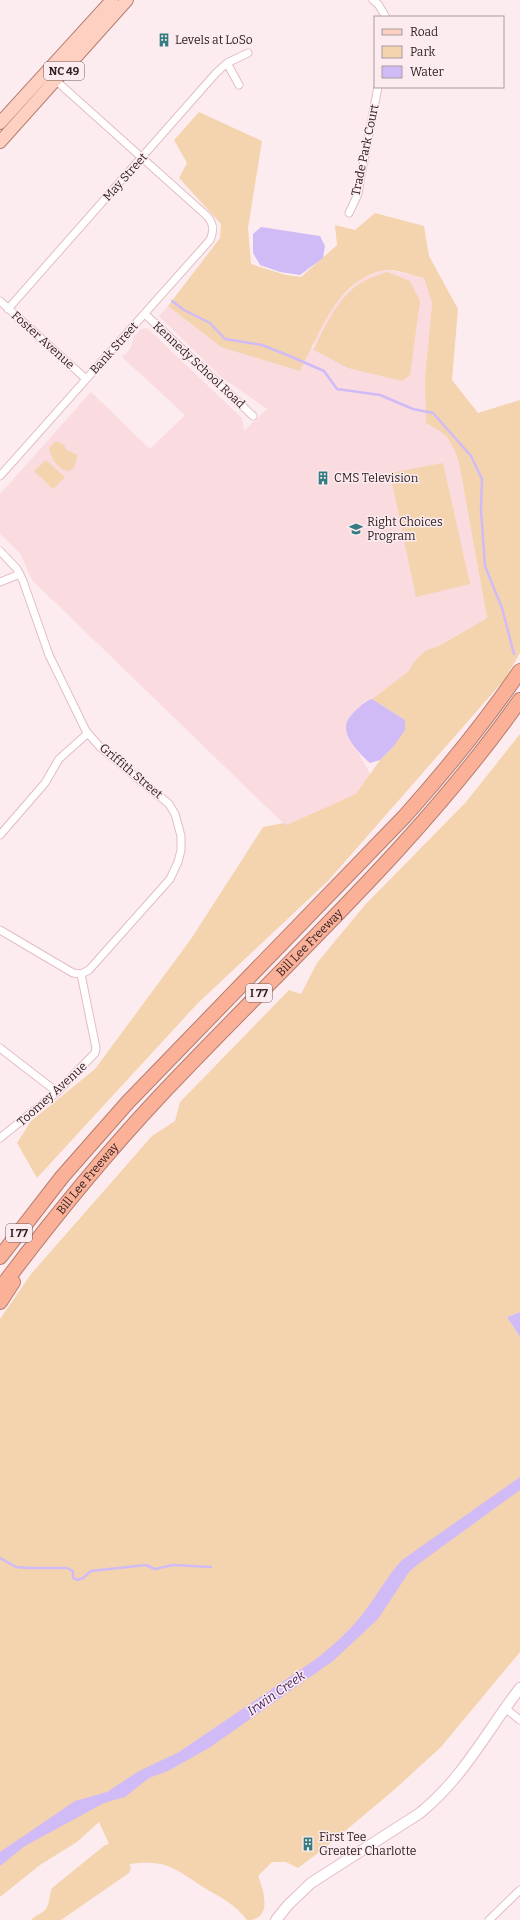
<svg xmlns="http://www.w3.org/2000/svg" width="520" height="1920" font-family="Bitter,serif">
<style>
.built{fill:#f9dbe0}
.green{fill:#f4d4ae}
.water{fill:#d0bbf7}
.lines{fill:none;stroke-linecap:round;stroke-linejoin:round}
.stream{stroke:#d0bbf7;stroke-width:2.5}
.street-casing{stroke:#e4bcc4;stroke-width:9}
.secondary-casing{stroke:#e4bcc4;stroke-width:12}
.primary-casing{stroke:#b47e70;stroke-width:14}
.highway-casing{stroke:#b47e70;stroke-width:16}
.street{stroke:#fff;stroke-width:7}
.secondary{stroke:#fff;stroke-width:10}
.primary{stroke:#fdd0c1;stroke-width:12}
.highway{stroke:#fbb098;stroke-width:14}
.labels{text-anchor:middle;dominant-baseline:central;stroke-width:3;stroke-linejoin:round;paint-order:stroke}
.shield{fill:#fdecef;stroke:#6e5f62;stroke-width:1}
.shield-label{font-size:11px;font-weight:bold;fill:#312225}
.poi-label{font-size:12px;fill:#312225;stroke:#fdecef;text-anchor:start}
.street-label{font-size:12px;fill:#312225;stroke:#fdecef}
.water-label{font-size:13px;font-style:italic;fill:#402267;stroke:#fdecef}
</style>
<rect width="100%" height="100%" fill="#fdecef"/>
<!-- built -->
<path class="built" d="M386,269L424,278L432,303L425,376L441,431L453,445L459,463L487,618L439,646L426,650L416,659L409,672L372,699L365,701L348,735L371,775L356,795L286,826L32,580L20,553L0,534V494L91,392L150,449L185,415L121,356L126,354L131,347L134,336L141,329L147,328L242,418L244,431L267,409L221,377L159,316L168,306L221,347L312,349L320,327L340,298L362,278Z"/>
<!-- green -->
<path class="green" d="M199,112L262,141L248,228L251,264L286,275L301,277L337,245L335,225L355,230L375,213L424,226L429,256L458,309L452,380L478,413L520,400V653L505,679L328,881L197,1004L37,1178L17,1143L31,1121L95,1069L191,939L263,827L284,823L287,825L356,794L380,760L393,747L405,720L372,699L408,672L416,659L426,650L439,646L487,618L459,463C452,441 448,434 426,423L425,376L432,303L424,278C415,276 393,268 385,270C336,280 321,332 300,371L221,347L168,306L220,238L221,224L179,178L187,163L174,140Z
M387,272L410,281L420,301L410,375L402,381L348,368L314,350C324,326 340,294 364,281C371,277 380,275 387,272Z
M56,441L64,445L66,450L78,455L74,467L70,471C59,471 51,459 49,448Z
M46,460L65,477L53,489L34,471Z
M443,463L470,584L416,597L390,473Z
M520,734V1312L507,1317L520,1337V1652L441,1747L394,1790L326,1847L298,1868L286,1862H272L258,1876C264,1891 273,1920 247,1920C235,1904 220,1897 203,1887C174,1868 166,1859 129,1864L131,1868L129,1873L61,1920H31C36,1914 44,1914 47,1907C50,1901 49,1894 52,1888L105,1845L109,1844L99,1822L77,1842L40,1865L0,1897V1319L31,1274L152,1136L175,1121L180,1102L289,990L301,994L317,963L364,906L466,802Z"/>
<!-- water -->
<path class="water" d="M261,227L320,236L325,246L323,258L300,275L280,272L260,265L253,253V234Z
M372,699L405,720V730L393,747L380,760L370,763C361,755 345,739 346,726C347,719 352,714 356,710C362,705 365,701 372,699Z
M520,1312V1337L507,1317Z
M520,1477V1490L417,1565L409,1572L378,1619L333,1661L209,1748L168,1771L149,1778L125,1797L104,1803L25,1846L0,1866V1852L75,1801L107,1792L139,1771L179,1752L316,1659C334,1645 351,1629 365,1611C378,1594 387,1576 402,1560Z"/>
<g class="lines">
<!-- stream -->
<path class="stream" d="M172,301L184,310L210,323L225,339L262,345L292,357L324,371L337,389L380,395L413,409L433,413L471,456L482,479L481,510L485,566L502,608L514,654
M0,1558L16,1567L28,1568H67L73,1571V1578L77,1580L83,1578L91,1571L146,1565L155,1569L173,1565L211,1567"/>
<!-- street casing -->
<g class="street-casing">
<path id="street" d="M373,0L378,4L386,17
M227,63L239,85
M349,213L358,194L360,181L378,87
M0,301L86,379
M8,309L216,73L227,63L248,53
M145,314L253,416
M0,476L210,240C214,231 214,224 207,216L53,78
M0,551L17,569L23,581L49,655L86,731L100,747L169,804L175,814L181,836V850L178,862L170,879L89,970L81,974L73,973L0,930
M0,582L20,574
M0,835L45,783L59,759L88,733
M0,1048L57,1092
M0,1138L57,1092L95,1053L96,1048L81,974
M506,1709L520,1720
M489,1920L520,1890"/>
</g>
<!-- secondary casing -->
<g class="secondary-casing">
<path id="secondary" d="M276,1920L288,1905L311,1883L420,1813C464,1777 486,1732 520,1688"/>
</g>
<!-- primary casing -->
<g class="primary-casing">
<path id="primary" d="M0,123L112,0
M0,142L127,0"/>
</g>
<!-- highway casing -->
<g class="highway-casing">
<g id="highway">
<path d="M0,1257L62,1177L128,1102L405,816C446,770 485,722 520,671"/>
<path id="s1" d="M0,1289C50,1222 102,1158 159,1097C281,967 417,846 520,700"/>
<path d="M0,1302L13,1282"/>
</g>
</g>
<!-- street -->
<use href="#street" class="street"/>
<!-- secondary -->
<use href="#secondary" class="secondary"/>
<!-- primary -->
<use href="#primary" class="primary"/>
<!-- highway -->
<use href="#highway" class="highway"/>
</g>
<!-- icons -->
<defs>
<g id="building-bare" transform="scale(1.08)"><path d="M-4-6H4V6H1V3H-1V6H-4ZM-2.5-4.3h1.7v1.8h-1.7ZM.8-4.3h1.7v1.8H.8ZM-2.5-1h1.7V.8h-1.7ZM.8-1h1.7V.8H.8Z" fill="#347c82" stroke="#fdecef" stroke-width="2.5" paint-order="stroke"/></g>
<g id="school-bare" transform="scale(1.08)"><path d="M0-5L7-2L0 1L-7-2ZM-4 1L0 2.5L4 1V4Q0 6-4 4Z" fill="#347c82" stroke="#fdecef" stroke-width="2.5" paint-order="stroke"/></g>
</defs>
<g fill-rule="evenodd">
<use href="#building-bare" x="164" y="40"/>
<use href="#building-bare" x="323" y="478"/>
<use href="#school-bare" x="356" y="529"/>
<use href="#building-bare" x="308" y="1844"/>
</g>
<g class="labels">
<!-- shield labels -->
<g class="shield">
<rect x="44" y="62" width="40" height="18" rx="3"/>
<rect x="246" y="984" width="26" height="18" rx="3"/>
<rect x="6" y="1224" width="26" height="18" rx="3"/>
</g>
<g class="shield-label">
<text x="64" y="71">NC 49</text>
<text x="259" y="993">I 77</text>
<text x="19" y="1233">I 77</text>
</g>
<!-- poi labels -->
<g class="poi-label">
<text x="175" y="40">Levels at LoSo</text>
<text x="334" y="478">CMS Television</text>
<text x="367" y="522">Right Choices<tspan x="367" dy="14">Program</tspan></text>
<text x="319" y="1837">First Tee<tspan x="319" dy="14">Greater Charlotte</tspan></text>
</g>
<!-- street labels -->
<g class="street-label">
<text transform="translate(365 150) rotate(-78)">Trade Park Court</text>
<text transform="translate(125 177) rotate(-48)">May Street</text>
<text transform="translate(43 340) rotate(42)">Foster Avenue</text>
<text transform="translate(114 348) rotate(-48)">Bank Street</text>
<text transform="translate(199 365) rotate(43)">Kennedy School Road</text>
<text transform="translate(131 771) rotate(40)">Griffith Street</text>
<text stroke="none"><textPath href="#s1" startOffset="465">Bill Lee Freeway</textPath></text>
<text transform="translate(52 1094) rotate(-42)">Toomey Avenue</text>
<text stroke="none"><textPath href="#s1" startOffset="141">Bill Lee Freeway</textPath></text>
</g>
<!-- water labels -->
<g class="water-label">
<text transform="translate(276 1693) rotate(-35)">Irwin Creek</text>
</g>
</g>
<!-- legend -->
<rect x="374" y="16" width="130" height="72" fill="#fdecef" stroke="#ab9b9e"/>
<rect x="382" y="29" width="20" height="6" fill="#fdd0c1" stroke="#ab9b9e"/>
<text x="410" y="36" font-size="12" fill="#312225">Road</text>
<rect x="382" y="46" width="20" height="12" fill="#f4d4ae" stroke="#ab9b9e"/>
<text x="410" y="56" font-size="12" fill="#312225">Park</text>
<rect x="382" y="66" width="20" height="12" fill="#d0bbf7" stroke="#ab9b9e"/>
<text x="410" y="76" font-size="12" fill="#312225">Water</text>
</svg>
